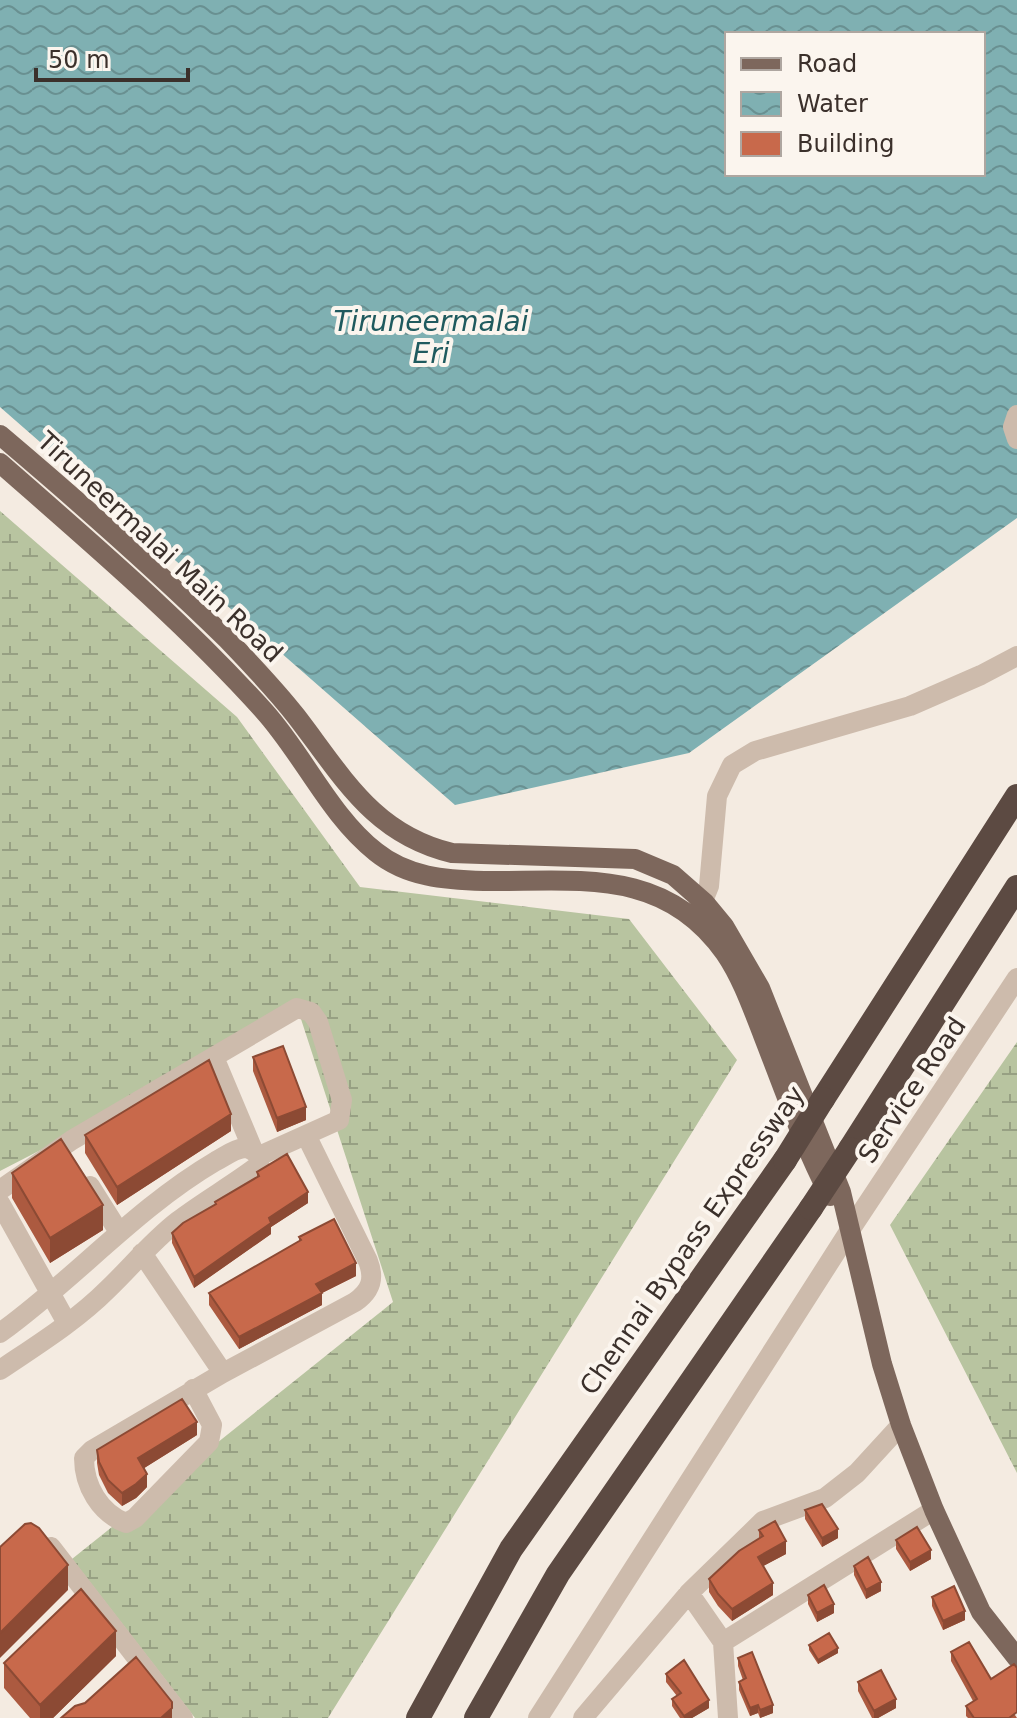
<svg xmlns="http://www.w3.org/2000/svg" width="1017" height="1718" font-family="'DejaVu Sans',sans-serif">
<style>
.wetland{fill:url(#wetland-marsh)}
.water{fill:url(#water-waves);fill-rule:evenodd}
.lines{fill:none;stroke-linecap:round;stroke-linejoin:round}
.minor{stroke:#cdbbac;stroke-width:20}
.major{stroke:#7d675c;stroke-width:20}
.highway{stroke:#5c4a42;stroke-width:24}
.highway-bridge{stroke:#5c4a42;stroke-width:24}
.wall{fill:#ac5a40}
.shaded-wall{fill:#8c4a34}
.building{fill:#c8694b;stroke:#8c4a34;stroke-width:2}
.labels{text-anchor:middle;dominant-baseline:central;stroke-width:8;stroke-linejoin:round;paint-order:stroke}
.street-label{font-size:26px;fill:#3b302b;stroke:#fbf5ee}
.water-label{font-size:28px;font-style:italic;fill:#1f5a5e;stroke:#fbf5ee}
</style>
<defs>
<pattern id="wetland-marsh" width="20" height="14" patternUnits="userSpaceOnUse" patternTransform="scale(2)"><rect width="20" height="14" fill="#b8c4a0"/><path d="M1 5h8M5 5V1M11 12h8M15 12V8" fill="none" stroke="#97a083"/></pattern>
<pattern id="water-waves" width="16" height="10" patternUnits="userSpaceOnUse" patternTransform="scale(2)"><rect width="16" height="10" fill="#7fb0b2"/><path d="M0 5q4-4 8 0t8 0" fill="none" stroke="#699091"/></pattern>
</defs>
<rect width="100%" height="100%" fill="#f4ebe1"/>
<!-- wetland -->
<path class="wetland" d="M0,511L237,717L360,887L629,919L737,1060L328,1718H195L72,1559L393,1302L300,1016L0,1171Z
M1017,1042V1473L890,1225Z"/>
<!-- water -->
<path class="water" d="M0,0H1017V518L689,753L455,805L0,407ZM727,34H983V174H727Z"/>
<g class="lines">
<!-- minor -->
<path class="minor" d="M1017,415L1013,427L1017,439
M693,913L703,901L709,886L717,796L732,765L755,751L910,706L981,675L1017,656
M214,1057L253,1150
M90,1186L119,1232
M0,1190L72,1140L297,1008L311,1012L318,1022L342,1100L339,1120L259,1156
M0,1203L67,1323
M142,1253L223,1373L92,1450L84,1458C84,1486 100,1513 126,1523L135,1518L209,1442L212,1425L193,1389
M0,1333C75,1279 136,1208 216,1161C224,1157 234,1149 244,1148C250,1148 255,1152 259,1156V1165C233,1185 204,1201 178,1221C152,1241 132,1266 108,1289C76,1321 37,1345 0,1370
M223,1373L355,1302C371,1291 375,1279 368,1261L306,1135
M51,1547L183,1718
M689,1593L723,1642L728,1718
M723,1642L934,1510
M538,1718L850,1230L1017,978
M583,1718L689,1593L763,1521L825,1498L857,1473L901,1425"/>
<!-- major -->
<path class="major" d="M0,435C78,501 154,568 227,639C251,664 275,689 296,716C343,777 373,834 452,853L635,859L673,875L705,903L724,926L760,988L841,1192L882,1364L901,1425L934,1510L981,1612L1017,1658
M0,463C90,542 183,621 264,711C303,754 330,816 376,852C407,877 445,880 484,881C577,882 664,866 725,953C742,978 752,1007 763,1035C784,1089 803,1144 830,1196"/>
<!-- highway -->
<path class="highway" d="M823,1099L1017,796
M850,1149L1017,887
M418,1718L511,1549L785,1160
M476,1718L558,1574L811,1208"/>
<!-- highway-bridge -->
<path class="highway-bridge" d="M785,1160L823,1099
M811,1208L850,1149"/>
</g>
<!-- wall -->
<path class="wall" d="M253,1057L306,1120L277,1132L253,1071Z
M231,1131L117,1205L85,1153V1135Z
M257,1172L308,1203L271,1227V1234L194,1288L172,1243V1233L215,1205V1202L257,1178Z
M12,1173L103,1230L50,1263L12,1198Z
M299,1237L356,1276L322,1293V1305L239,1349L209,1305V1293L299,1241Z
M197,1435L144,1468L147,1487L136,1498L122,1506L108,1493L99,1475L97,1463V1450Z
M805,1510L838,1538L822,1547L805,1519Z
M759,1530L786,1554L763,1566L773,1595L732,1621L718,1606L709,1592V1579L759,1538Z
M896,1540L931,1559L910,1571L896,1549Z
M854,1566L881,1591L866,1599L854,1575Z
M808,1595L834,1613L817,1622L808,1604Z
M932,1597L965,1620L943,1630L932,1606Z
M809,1645L838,1653L818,1664L809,1650Z
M951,1652L991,1679L1017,1718H968L966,1716V1706L973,1701L951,1661Z
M116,1656L53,1718H30L4,1688V1663Z
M738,1658L773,1713L760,1718L758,1713L750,1716L739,1690V1682L743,1680L738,1666Z
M666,1674L709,1708L692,1718H680L672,1706V1699L677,1696L666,1682Z
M858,1682L896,1708L878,1718H872L858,1691Z"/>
<!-- shaded-wall -->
<path class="shaded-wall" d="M306,1107V1120L277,1132V1118Z
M231,1114V1131L117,1205V1187Z
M308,1192V1203L271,1227V1234L194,1288V1277L269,1218Z
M103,1205V1230L50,1263V1238Z
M356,1263V1276L322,1293V1305L239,1349V1337L316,1284Z
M197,1422V1435L138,1472V1458Z
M147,1474V1487L136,1498L122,1506V1493Z
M838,1529V1538L822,1547V1538Z
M786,1541V1554L758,1569V1557Z
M931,1550V1559L910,1571V1562Z
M68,1565V1590L0,1658V1633Z
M881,1582V1591L866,1599V1590Z
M773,1583V1595L732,1621V1609Z
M834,1604V1613L817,1622V1613Z
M965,1611V1620L943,1630V1621Z
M116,1631V1656L53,1718H40V1705Z
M838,1648V1653L818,1664V1660Z
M896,1699V1708L878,1718H874V1711Z
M709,1700V1708L692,1718H684V1716Z
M758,1705V1713L750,1716V1708Z
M773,1705V1713L760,1718V1710Z
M172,1708V1718H161Z"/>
<!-- building -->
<path class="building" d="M283,1046L306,1107L277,1118L253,1057Z
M209,1060L231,1114L117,1187L85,1135Z
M61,1139L103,1205L50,1238L12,1173Z
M287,1154L308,1192L269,1218L271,1223L194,1277L172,1233L183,1223L216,1204L215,1202L259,1176L257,1172Z
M334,1219L356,1263L316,1284L322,1293L239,1337L209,1293L301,1240L299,1237Z
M182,1399L197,1422L138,1458L147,1474L136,1484L122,1493L108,1480L99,1462L97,1450Z
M822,1504L838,1529L822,1538L805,1510Z
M775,1521L786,1541L758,1557L773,1583L732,1609L718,1594L709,1579L739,1551L763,1536L759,1530Z
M31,1523L39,1528L68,1565L0,1633V1547L25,1524Z
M917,1527L931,1550L910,1562L896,1540Z
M868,1557L881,1582L866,1590L854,1566Z
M824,1585L834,1604L817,1613L808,1595Z
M954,1586L965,1611L943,1621L932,1597Z
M81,1589L116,1631L40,1705L4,1663Z
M829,1633L838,1648L818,1660L809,1645Z
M969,1642L991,1679L1014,1664L1017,1668V1712L1009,1718H974L966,1706L977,1699L951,1652Z
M752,1652L773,1705L760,1710L758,1705L750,1708L739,1682L746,1678L738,1658Z
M136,1657L172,1702V1708L161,1718H61L75,1706L85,1703Z
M684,1660L709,1700L684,1716L672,1699L681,1693L666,1674Z
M881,1670L896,1699L874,1711L858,1682Z"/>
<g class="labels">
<!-- street labels -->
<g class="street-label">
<text transform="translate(160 547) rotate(43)">Tiruneermalai Main Road</text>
<text transform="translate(912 1090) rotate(-56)">Service Road</text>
<text transform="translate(692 1240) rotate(-55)">Chennai Bypass Expressway</text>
</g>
<!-- water labels -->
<g class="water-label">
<text x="431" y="321">Tiruneermalai<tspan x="431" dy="32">Eri</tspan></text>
</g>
</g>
<!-- legend -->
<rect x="725" y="32" width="260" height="144" fill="#fbf5ee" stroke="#aea6a0" stroke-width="2"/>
<rect x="741" y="58" width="40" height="12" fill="#7d675c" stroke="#aea6a0" stroke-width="2"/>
<text x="797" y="72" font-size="24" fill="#3b302b">Road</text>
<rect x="741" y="92" width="40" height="24" fill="url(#water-waves)" stroke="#aea6a0" stroke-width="2"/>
<text x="797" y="112" font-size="24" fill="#3b302b">Water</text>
<rect x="741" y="132" width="40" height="24" fill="#c8694b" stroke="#aea6a0" stroke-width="2"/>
<text x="797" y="152" font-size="24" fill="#3b302b">Building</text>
<!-- scale -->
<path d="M36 68v12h152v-12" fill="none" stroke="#3b302b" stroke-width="4"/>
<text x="48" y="68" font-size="24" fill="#3b302b" stroke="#fbf5ee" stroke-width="6" paint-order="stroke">50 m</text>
</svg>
